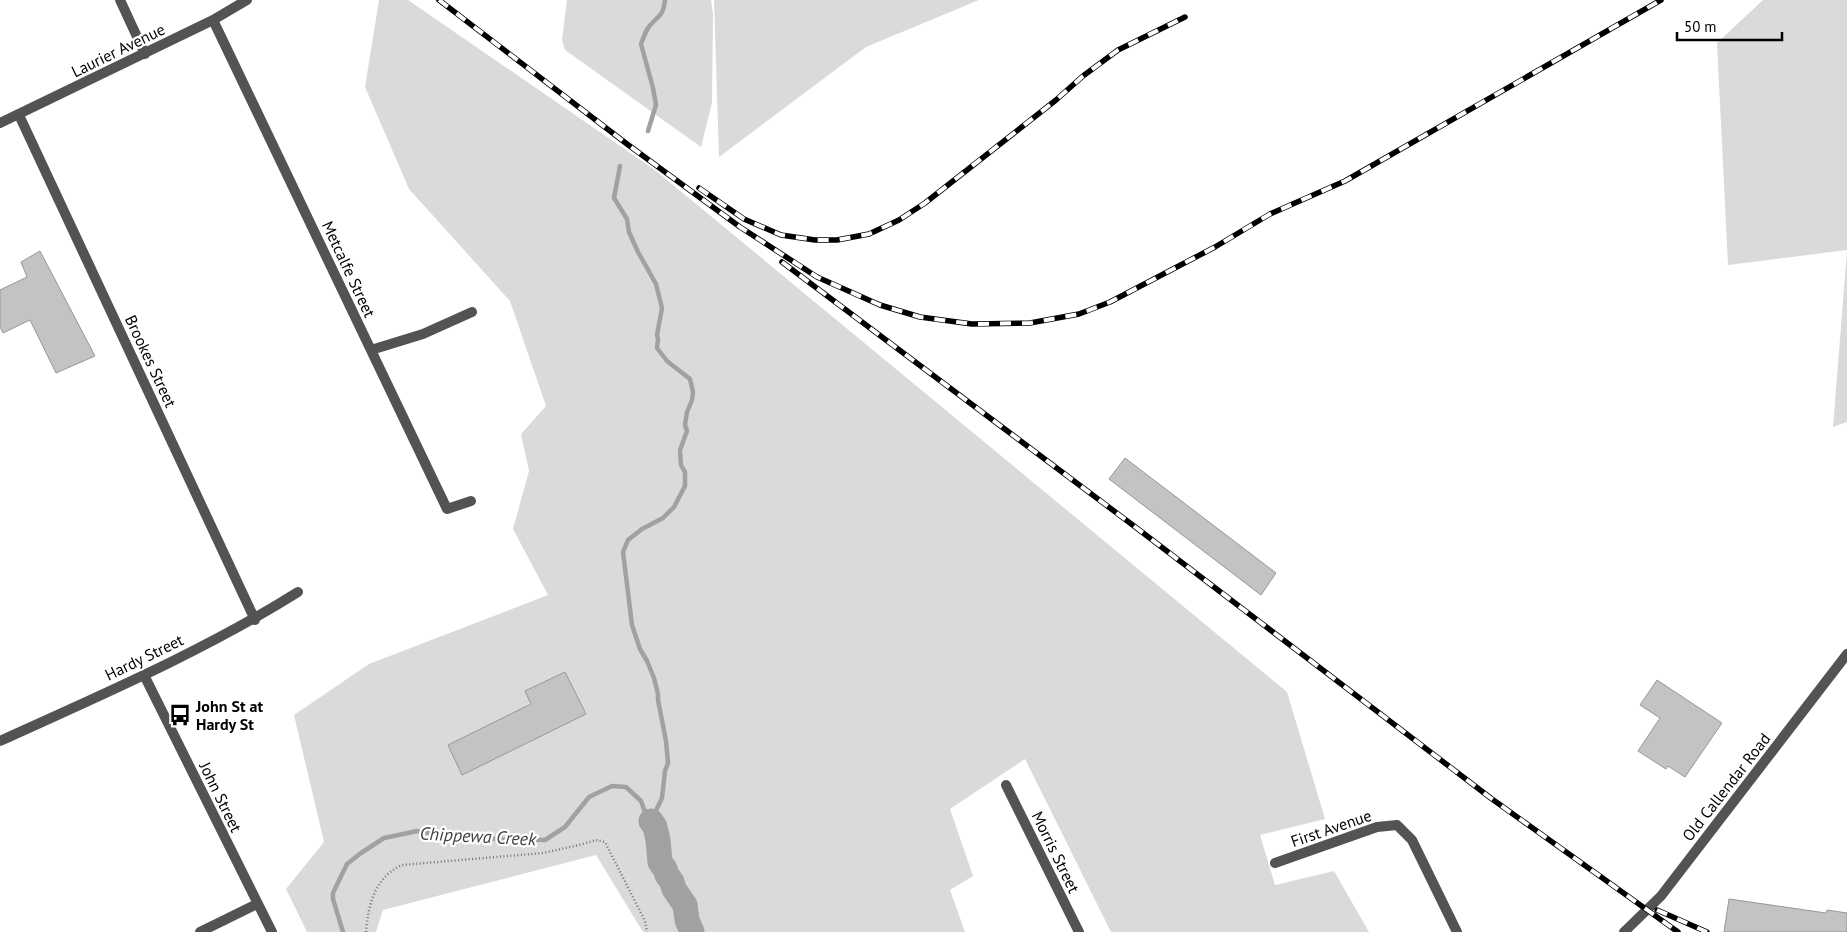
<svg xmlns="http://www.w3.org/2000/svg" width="1847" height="932" font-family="'PT Sans',sans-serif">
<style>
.green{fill:#dadada}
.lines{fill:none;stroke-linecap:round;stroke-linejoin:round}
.stream{stroke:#a1a1a1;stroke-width:4.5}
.river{stroke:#a1a1a1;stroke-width:25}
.building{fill:#c3c3c3;stroke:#979797}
.path{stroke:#757575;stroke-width:2.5;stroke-dasharray:1 2.5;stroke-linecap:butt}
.street{stroke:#535353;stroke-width:10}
.rail-casing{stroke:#000;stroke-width:5.5}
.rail{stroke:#fff;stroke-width:4;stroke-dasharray:11;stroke-linecap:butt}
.labels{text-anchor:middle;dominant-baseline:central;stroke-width:4.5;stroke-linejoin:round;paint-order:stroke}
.street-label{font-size:16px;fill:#000;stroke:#fff}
.poi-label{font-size:16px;font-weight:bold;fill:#000;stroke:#fff;text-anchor:start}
.water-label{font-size:18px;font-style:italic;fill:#424242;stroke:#fff}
</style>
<rect width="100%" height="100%" fill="#fff"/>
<!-- green -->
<path class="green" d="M379,0H408L655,170L1287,692L1325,819L1260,835L1275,885L1334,871L1369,932H1111L1025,759L950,809L973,876L950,890L965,932H643L596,855L383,910L376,932H307L286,889L324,842L294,715L369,664L548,595L513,529L529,471L521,434L546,406L510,301L409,189L365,87Z
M567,0H711L713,14L712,103L701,147L565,50L562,40Z
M714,0H979L866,47L719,157Z
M1763,0H1847V250L1728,265L1717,43Z
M1847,251V422L1833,427Z"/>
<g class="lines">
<!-- stream -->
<path class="stream" d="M648,131L656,105L653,88L641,44C643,39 645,33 648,28C656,16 663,19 665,0
M343,932L333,899V893L347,864L361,853L384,838L408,833L417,831L462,838L469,836L507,840L513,839L545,840L565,827L589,797L612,786L626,787L641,801L646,815L651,821L662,798L665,771L668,763L666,741L658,700V694L654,678L647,661L640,649L632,625L623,552L628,540L642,529L663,518L674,507L685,486V472L681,465L680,450L687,431L685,425L687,412L692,400L693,392L690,379L667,361L657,348L658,339L657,335L662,308L656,284L638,252L629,232L627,219L614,198L620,166"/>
<!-- river -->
<path class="river" d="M651,821L655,827L658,840L660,862L665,869L667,875L672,882L674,889L685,905L687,920L692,932"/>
</g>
<!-- building -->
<path class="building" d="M40,251L95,356L56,373L30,320L3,333L0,327V290L27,277L21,262Z
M1125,458L1276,573L1261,595L1109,479Z
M565,672L586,714L462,775L448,745L531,704L525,691Z
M1657,680L1722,723L1685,777L1668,766L1666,769L1638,751L1660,718L1640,705Z
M1729,899L1826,913L1827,910L1847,913V932H1724Z"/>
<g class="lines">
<!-- path -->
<path class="path" d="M366,932C368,905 375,877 402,865L543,853L579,845L596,840L605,842L645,921L647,932"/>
<!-- street -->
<path class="street" d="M120,0L145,54
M213,20L447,509L471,501
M19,115L255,620
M0,123L213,20L247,0
M371,350L423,334L472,312
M144,675L272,932
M0,741C101,695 204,651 298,592
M1006,785L1079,932
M1275,863L1377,827L1397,825L1412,840L1457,932
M200,932L257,904
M1624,932L1661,896L1847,654"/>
<!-- rail casing -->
<g class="rail-casing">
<path id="rail" d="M439,0L627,144L740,227L817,277L880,305L920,317L972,324L1030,323L1079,314L1110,302L1215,247L1270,214L1345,181L1661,0
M699,188L744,219L781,235L815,240H837L869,234L899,220L925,203L1056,100L1083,76L1118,50L1185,17
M782,262L1134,526L1492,799L1678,932
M1657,910L1707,932"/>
</g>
<!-- rail -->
<use href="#rail" class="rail"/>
</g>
<!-- icons -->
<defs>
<g id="bus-bare" transform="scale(1.725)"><path d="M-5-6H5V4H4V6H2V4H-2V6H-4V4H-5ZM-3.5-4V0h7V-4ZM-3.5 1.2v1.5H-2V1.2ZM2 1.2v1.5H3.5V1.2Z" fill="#000" stroke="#fff" stroke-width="2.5" paint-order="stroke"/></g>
</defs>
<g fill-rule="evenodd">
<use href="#bus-bare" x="180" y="715"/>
</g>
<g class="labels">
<!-- street labels -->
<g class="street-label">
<text transform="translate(118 50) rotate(-26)">Laurier Avenue</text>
<text transform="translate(349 269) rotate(65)">Metcalfe Street</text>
<text transform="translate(151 361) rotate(65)">Brookes Street</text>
<text transform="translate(144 657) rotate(-26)">Hardy Street</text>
<text transform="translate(1726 787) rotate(-52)">Old Callendar Road</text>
<text transform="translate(221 797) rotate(64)">John Street</text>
<text transform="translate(1331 828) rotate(-19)">First Avenue</text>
<text transform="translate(1056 852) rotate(64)">Morris Street</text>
</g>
<!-- poi labels -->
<g class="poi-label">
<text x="196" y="706">John St at<tspan x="196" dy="18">Hardy St</tspan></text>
</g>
<!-- water labels -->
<g class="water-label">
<text transform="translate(478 836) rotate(3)">Chippewa Creek</text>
</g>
</g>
<!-- scale -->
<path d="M1677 32v8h105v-8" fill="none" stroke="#000000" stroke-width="2.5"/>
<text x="1684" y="32" font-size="15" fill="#000000" stroke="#ffffff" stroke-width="4" paint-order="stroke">50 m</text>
</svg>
